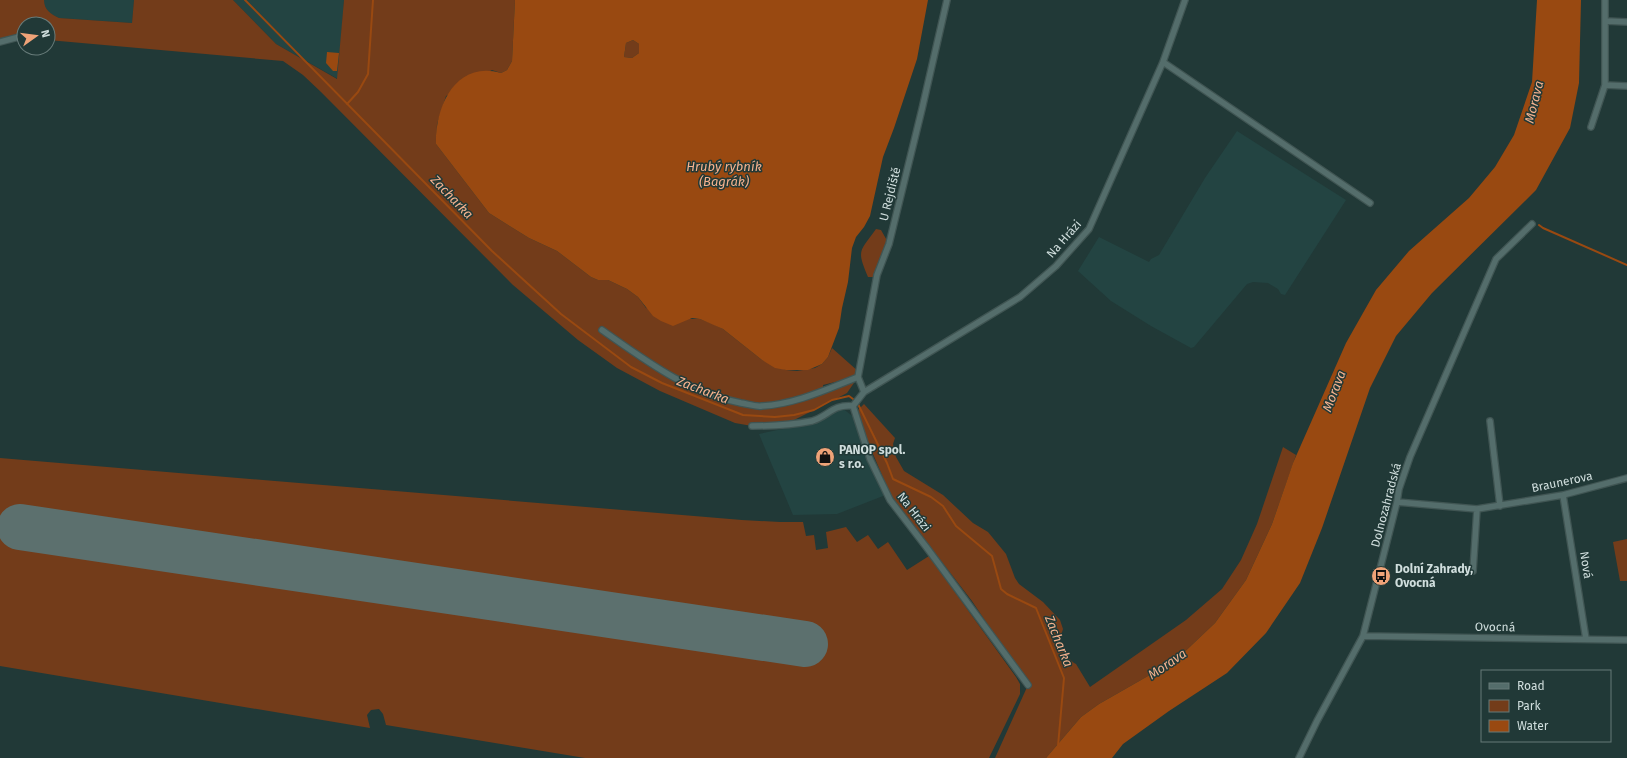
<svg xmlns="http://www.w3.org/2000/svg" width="1627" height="758" font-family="'Fira Sans',sans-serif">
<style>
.built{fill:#234442}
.green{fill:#733c1a;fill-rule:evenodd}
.water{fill:#994911;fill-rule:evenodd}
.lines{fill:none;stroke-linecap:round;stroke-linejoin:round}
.stream{stroke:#994911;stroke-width:2}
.runway{stroke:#5c706e;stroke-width:46}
.street-casing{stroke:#405553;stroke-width:8}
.street{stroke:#546d6b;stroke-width:5.5}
.labels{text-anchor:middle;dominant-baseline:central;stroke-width:3;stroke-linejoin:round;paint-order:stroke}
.street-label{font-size:12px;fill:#d0dedd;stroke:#213937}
.poi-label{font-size:12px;font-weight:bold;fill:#d0dedd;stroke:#213937;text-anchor:start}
.water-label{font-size:13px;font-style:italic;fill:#f5b28e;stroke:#213937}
</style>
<rect width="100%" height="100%" fill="#213937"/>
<!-- built -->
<path class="built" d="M44,0H134L132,23L59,18L49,13L44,5Z
M233,0H344L338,79L276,44Z
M1237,131L1346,200L1285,295L1281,294L1278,289L1268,283L1253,282L1247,284L1194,347L1191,348L1151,326L1111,301L1078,271L1099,237L1149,262L1151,259L1159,255L1205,178Z
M842,408L855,418L883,491V496L837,514L793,515L759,434L816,422Z"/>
<!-- green -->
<path class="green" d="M0,0H44C44,10 51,14 59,18L132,23L134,0H233L276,44L337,79L344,0H515L512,61L507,70L501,73L492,70L446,96L437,124L436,144L489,213L529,238L557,251L591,277L598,280H608L627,289L638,297L646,308L689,319H700L713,324L723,329L762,360L786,370L797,371L815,368L822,364L828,357L832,348L859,372L858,377L847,393L814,410L792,421L752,426L735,423L660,391L617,368L578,340L513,285L321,92L303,75L283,61L48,40V24H24V38L19,37L0,42ZM855,377L823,390V385Z
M633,40L639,44V53L632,58L624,57L626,43Z
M876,229L881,230L889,244L874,277H868C856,249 860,252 876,229Z
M864,404L895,438L893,444L896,457L904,471L943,495L973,523L988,532L1006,554L1015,578L1019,584L1043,602L1060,620L1063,629L1060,639L1061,645L1066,656L1074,663L1076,664L1090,687L1186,620L1222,589L1241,560L1257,524L1283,447L1296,455L1272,524L1246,580L1215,623L1176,660L1099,704L1081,717L1046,758H995L1028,685L972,601L891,496L867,440L858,410Z
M0,458L742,520L780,522H803L806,536L814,535L816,550L828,548L826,532L846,527L857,542L868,535L878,549L888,542L907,570L929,556L1016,677L1020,684V694L989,758H585L386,725L383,714L379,709L371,710L367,715L370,728L0,666ZM21,511L809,629L805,660L16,543Z
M1627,539V581H1620L1613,542Z"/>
<!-- water -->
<path class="water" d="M515,0H928L917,59L894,128L883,157L870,216L864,227L856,237L852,248L848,282L842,308L839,328L828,357L822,364L808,370H786L775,368L762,360L723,329L700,319L692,318L673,326L661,321L653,316L638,297L627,289L608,280H598L591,277L557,251L529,238L489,213L436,144C435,106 456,60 501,73L507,70L512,61ZM633,40L639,44V53L632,58L624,57L626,43Z
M1537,0H1581L1579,83L1570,128L1536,190L1432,293L1396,336L1370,388L1322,528L1300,583L1266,633L1227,673L1169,711L1123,744L1112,758H1046L1081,717L1099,704L1176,660L1215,623L1246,580L1272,524L1293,463L1346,343L1376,290L1409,251L1469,198L1495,167L1514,135L1532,82Z
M327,52L339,53L337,71H333L326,63Z"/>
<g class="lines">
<!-- stream -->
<path class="stream" d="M245,0L492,251L561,314L631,367L662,383L743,415L775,417L794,415L814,410L832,400L849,396L857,402L887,463L893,479L931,497L943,506L956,526L992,556L1001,589L1007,594L1036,608L1064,678L1058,746
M347,104L358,92L368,74L373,0
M1539,225L1543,228L1627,265"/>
<!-- runway -->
<path class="runway" d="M20,527L805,644"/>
<!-- street casing -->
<g class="street-casing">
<path id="street" d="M1606,21L1627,22
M0,42L19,37
M1163,62L1370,203
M1605,85L1627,86
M1591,127L1605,85V0
M602,330C645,360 688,393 741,403C748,404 755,407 762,406C796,404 827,389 858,377
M864,392L858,377L877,275L889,244L922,109L947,0
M853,406L864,392L1020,297L1056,266L1089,229L1163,62L1185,0
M853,406L870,459L890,500L927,548L1028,685
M1490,421L1500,506
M752,426C773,426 792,425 812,421C829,416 832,404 853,406
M1563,495L1586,639
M1397,502L1477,509L1563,495L1627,478
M1473,571L1477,509
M1363,636L1627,640
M1299,758L1317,721L1363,636L1397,502L1399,489L1410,457L1496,259L1532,224"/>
</g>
<!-- street -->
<use href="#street" class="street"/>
</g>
<!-- icons -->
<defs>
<g id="shop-disc" transform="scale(1)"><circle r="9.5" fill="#efa378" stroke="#213937"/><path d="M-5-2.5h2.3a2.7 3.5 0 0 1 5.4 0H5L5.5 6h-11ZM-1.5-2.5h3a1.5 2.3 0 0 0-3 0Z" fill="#111"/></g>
<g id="bus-disc" transform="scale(1)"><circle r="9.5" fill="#efa378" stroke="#213937"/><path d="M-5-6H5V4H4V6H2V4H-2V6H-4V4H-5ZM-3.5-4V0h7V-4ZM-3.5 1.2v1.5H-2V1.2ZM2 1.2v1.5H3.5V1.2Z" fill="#111"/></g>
</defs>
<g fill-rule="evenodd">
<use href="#shop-disc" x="825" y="457"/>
<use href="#bus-disc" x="1381" y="576"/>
</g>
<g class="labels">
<!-- street labels -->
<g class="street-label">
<text transform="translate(890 194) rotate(-76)">U Rejdiště</text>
<text transform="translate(1064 239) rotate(-49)">Na Hrázi</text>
<text transform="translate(1562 482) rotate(-12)">Braunerova</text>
<text transform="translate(1386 505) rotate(-75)">Dolnozahradská</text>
<text transform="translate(914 512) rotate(52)">Na Hrázi</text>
<text transform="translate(1586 565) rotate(81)">Nová</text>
<text transform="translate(1495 627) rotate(1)">Ovocná</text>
</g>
<!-- poi labels -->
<g class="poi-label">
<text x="839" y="450">PANOP spol.<tspan x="839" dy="14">s r.o.</tspan></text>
<text x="1395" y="569">Dolní Zahrady,<tspan x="1395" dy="14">Ovocná</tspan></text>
</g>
<!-- water labels -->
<g class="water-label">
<text transform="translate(1534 102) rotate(-76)">Morava</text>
<text x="724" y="166">Hrubý rybník<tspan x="724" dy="15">(Bagrák)</tspan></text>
<text transform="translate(452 197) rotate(46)">Zacharka</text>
<text transform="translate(703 390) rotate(21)">Zacharka</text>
<text transform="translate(1334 391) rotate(-69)">Morava</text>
<text transform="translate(1059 641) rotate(68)">Zacharka</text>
<text transform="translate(1167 664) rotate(-34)">Morava</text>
</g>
</g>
<!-- legend -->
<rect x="1481" y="670" width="130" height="72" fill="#213937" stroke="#677b79"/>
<rect x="1489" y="683" width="20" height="6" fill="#546d6b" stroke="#677b79"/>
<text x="1517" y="690" font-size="12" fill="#d0dedd">Road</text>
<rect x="1489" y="700" width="20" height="12" fill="#733c1a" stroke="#677b79"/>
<text x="1517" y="710" font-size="12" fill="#d0dedd">Park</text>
<rect x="1489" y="720" width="20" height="12" fill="#994911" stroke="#677b79"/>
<text x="1517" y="730" font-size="12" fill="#d0dedd">Water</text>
<!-- north arrow -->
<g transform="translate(36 36) rotate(76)"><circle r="19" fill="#213937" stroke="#677b79"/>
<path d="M0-3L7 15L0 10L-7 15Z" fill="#efa378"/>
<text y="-6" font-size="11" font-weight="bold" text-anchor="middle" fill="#d0dedd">N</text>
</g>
</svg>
